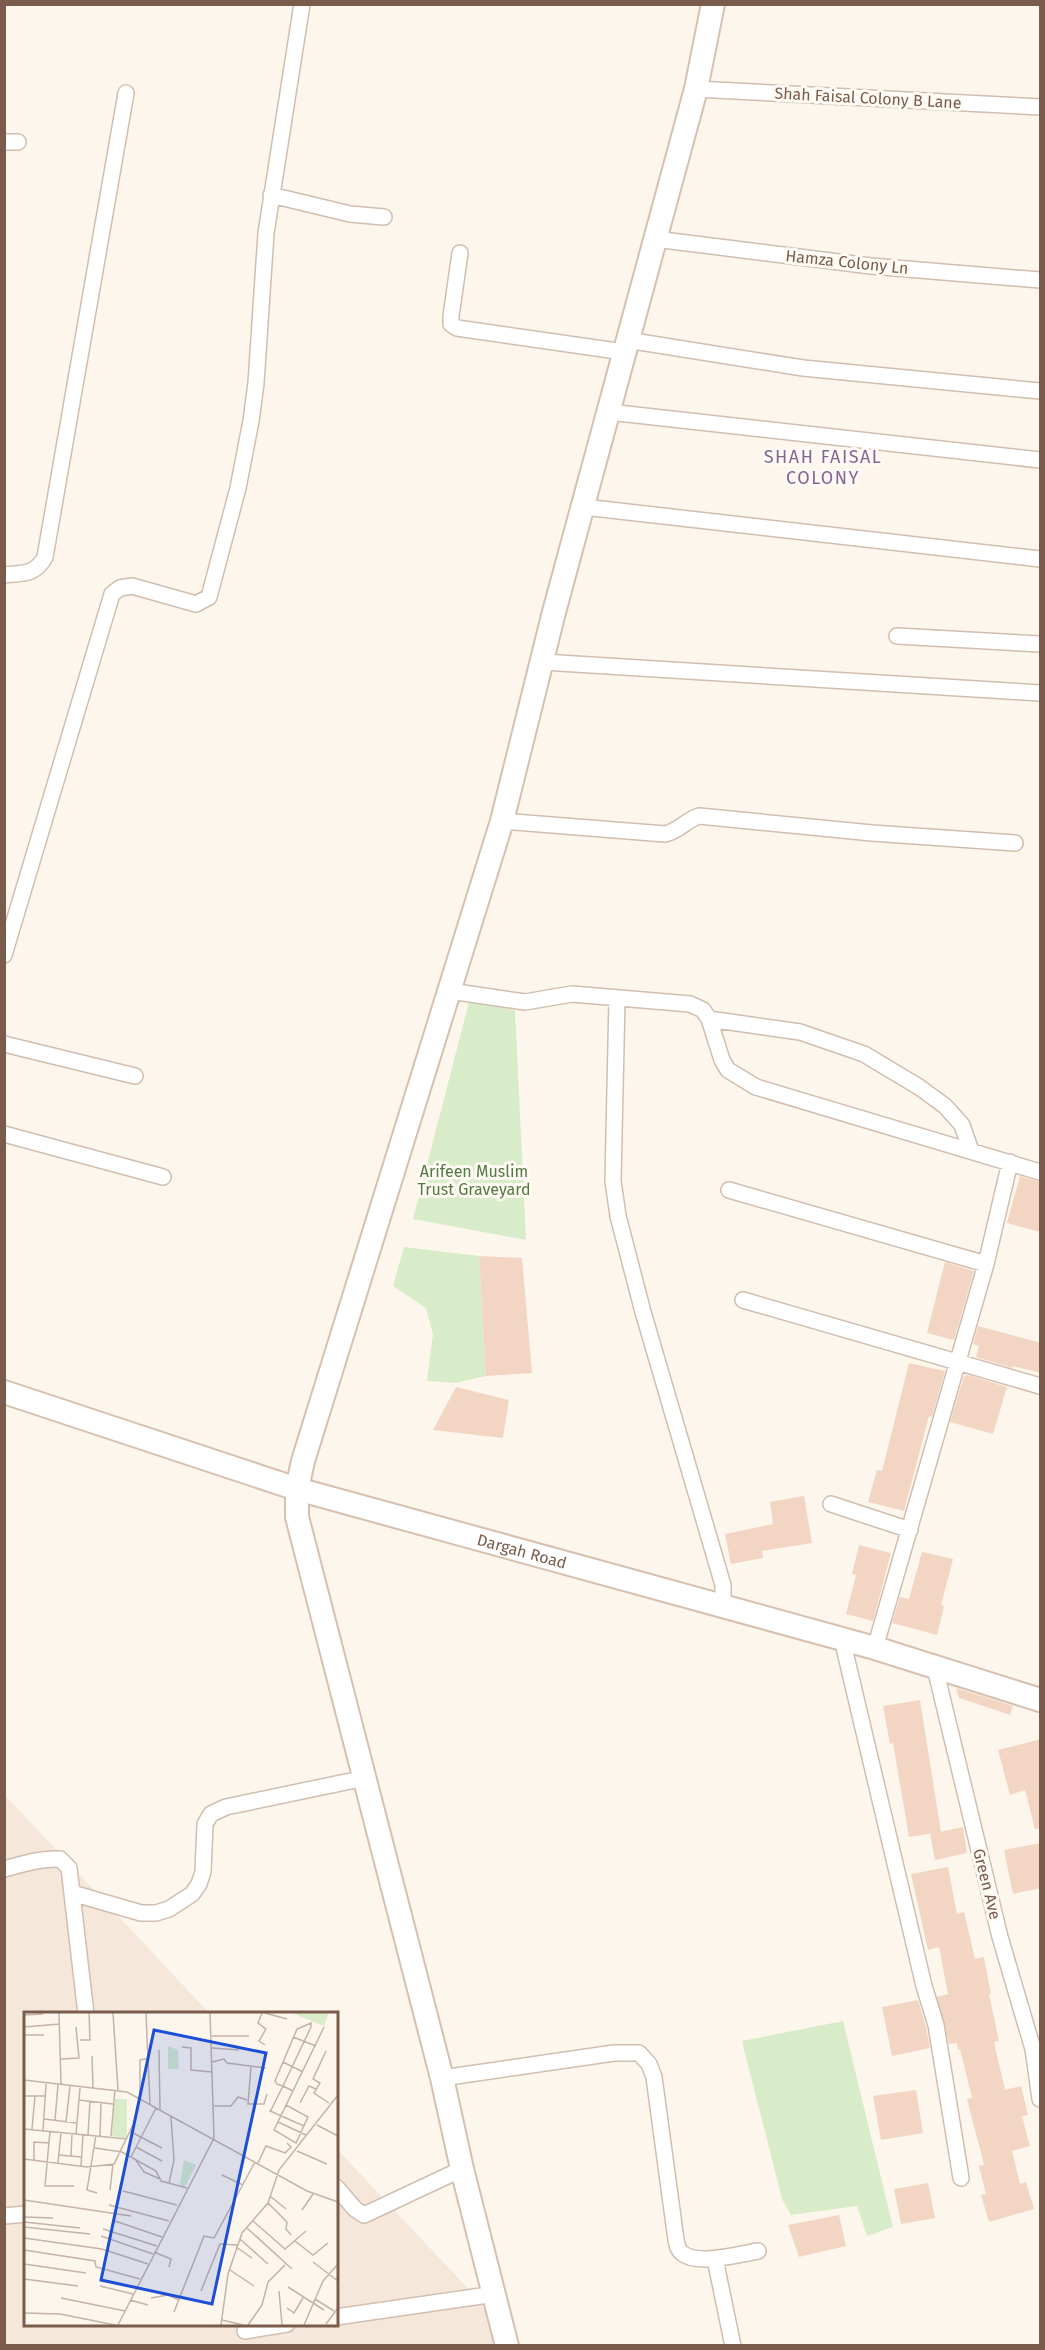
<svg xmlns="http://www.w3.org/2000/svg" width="1045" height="2350" font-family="'Fira Sans',sans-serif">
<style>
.residential{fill:#f5e8da}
.green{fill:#d8ecc9}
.building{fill:#f3d5c3}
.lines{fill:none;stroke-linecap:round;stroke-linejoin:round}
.street-casing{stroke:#d1beb0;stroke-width:18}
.secondary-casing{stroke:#d6c0b0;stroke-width:26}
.street{stroke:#fff;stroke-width:15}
.secondary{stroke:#fff;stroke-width:22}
.labels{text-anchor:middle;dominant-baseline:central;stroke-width:6;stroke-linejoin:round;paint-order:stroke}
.street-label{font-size:16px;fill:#7a5c4d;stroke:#fffaf3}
.park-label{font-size:16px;fill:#537a41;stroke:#fffaf3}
.neighbourhood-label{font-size:18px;letter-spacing:1.5px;fill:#846695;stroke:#fffaf3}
.inset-road{fill:none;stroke:#c5b3a7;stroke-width:1.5}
.view{fill:#1d4ed8;fill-opacity:0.15;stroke:#1d4ed8;stroke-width:3}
.inset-edge{fill:none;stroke:#7a5c4d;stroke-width:3}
</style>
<rect width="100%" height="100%" fill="#fdf6ec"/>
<!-- residential -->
<path class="residential" d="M4,1794L210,2014H26V2324H336V2148L521,2345H5Z"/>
<!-- green -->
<path class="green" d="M469,1002L515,1010L526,1240L413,1219Z
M404,1247L479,1256L486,1376L456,1383L427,1381L433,1334L426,1308L393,1286Z
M843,2021L893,2227L867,2236L857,2206L791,2215L782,2199L742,2041Z"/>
<!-- building -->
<path class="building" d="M1020,1176L1041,1182V1232L1007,1223Z
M479,1256L522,1258L532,1373L486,1376Z
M945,1262L974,1271L954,1340L927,1333Z
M978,1326L1041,1343V1373L1013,1366L1012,1368L976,1357L979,1346L973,1344Z
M909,1363L945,1371L932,1417L929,1416L904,1511L868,1502L877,1470L882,1471Z
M968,1375L1007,1387L993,1434L950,1422L964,1376Z
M456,1387L509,1400L503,1438L433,1430Z
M804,1496L812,1543L762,1551L763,1558L731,1564L725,1534L773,1524L770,1502Z
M859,1545L891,1553L873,1621L846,1614L856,1575L852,1574Z
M922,1552L953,1559L941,1605L944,1606L937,1635L892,1623L900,1597L909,1599Z
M956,1688L1013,1706L1010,1715L959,1698Z
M920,1700L941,1832L909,1837L893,1743L890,1744L883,1706Z
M1041,1739V1828L1035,1829L1025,1790L1010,1795L998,1750Z
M963,1827L967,1853L935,1860L930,1834Z
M1041,1843V1888L1013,1894L1004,1850Z
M948,1867L957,1914L964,1912L975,1959L984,1957L991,1994H989L999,2041L994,2042L1005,2090L1021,2086L1028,2115L1022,2116L1030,2146L1012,2151L1020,2184L1026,2182L1034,2209L989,2222L981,2195L986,2194L979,2166L984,2165L967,2099L972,2098L960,2049L958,2050L957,2043L949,2044L937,1997L948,1994L939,1947L928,1950L911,1874Z
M918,2000L926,2027L930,2048L892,2056L882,2007Z
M916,2090L923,2133L881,2140L873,2096Z
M928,2183L935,2218L901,2224L894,2189Z
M839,2215L846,2246L799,2257L788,2225Z"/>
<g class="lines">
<!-- street casing -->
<g class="street-casing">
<path id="street" d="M696,89L1040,107
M4,142H18
M271,195L350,214L384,217
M655,239L871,266L1040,280
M460,253L451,316V324L457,328L624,352
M627,340L803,368L1040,391
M609,412L1040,460
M584,507L1040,559
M4,575C24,573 35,575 45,557L126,93
M897,636L1040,644
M543,662L1040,693
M502,821L665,834C679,831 686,820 699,816L872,833L1015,843
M4,955L112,594L120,588L132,586L196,604L209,597L238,488L251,421L256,383L266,233L302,4
M450,991L525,1002L572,994L690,1004L703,1010L709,1019L722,1060L728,1070L756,1087L1040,1172
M617,999L613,1181L618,1216L643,1312L723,1585V1606
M709,1019L800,1032L864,1054L919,1087L945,1106L962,1125L971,1151
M4,1044L135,1076
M4,1134L163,1177
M729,1190L986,1264
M743,1300L1040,1386
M831,1504L910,1530
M842,1639L924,1986L936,2025L961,2178
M875,1648L986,1264L1010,1162
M935,1668L1000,1937L1033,2049L1040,2099
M4,1869C23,1864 41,1858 60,1859L69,1868L86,2014
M72,1893L141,1913H156L169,1909L192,1894L199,1884L203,1872L205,1824L211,1814L226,1807L365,1778
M442,2078L614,2053H639L649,2064L654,2077L676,2240C677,2245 678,2250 682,2253C697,2266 740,2254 758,2251
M336,2187L355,2209L364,2215L462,2169
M4,2216L26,2214
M715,2259L733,2346
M336,2317L495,2294
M245,2331L287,2324"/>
</g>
<!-- secondary casing -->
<g class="secondary-casing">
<g id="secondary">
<path id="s1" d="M4,1392L297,1489L875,1648L1040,1700"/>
<path d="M507,2346L462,2169L442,2078L297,1517V1489L303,1461L502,821L554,612L696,89L713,4"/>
</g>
</g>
<!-- street -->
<use href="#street" class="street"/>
<!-- secondary -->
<use href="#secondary" class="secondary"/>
</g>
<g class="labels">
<!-- street labels -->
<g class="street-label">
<text transform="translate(868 98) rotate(3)">Shah Faisal Colony B Lane</text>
<text transform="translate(847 262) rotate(6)">Hamza Colony Ln</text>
<text stroke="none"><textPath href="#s1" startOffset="542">Dargah Road</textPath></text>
<text transform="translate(987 1884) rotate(76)">Green Ave</text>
</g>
<!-- park labels -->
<g class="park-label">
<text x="474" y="1171">Arifeen Muslim<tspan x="474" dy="18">Trust Graveyard</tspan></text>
</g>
<!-- neighbourhood labels -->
<g class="neighbourhood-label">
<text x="823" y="457">SHAH FAISAL<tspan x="823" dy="21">COLONY</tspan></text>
</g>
</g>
<!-- overview -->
<g transform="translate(24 2012)">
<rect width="314" height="314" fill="#fdf6ec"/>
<path d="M268,1H305L300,14ZM144,34L154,38L155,57H144ZM91,87H103V126L88,124ZM160,148L172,153L161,175L156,173Z" fill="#d8ecc9"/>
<path class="inset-road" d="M35,1L37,73M89,1L94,78M122,1L126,93M238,1L234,11L242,17L235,29L241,33M241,1L263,7M0,3L19,2M0,15L36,12M0,23H20M188,24H225M269,25L292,34M56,28H66L65,1M158,35L167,36V58L188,60M188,36L215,38M135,38L136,98M302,39L289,67L296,71L290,81L305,91M68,44L69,76M37,47L55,46L52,15M188,50L200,47L203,51L242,56M259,50L279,60M227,54L224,92H240L243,82M0,68L103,80L283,179L314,190M269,79L259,74L253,72L251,69L273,17L287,11V15L268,55L259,74L247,98L246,99L280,114M0,84H21M116,87V48L125,46M55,88L89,92M276,91L285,74L292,77M262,93L284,105L272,131L250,118L300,15M190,94H207L214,85L223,88M20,107L53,111M31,108L34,73M42,110L46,74M254,110L282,123M293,113L314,124M0,117L103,127M8,117L11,84M19,118L22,72M26,119L21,174H50M107,120L138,136M52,122L56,76M64,123L66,89M72,123L63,178L73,181M76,124L77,91M87,124L91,78M112,135L138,149M71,136L98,140L132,159L137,169L163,176M273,139L303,152M35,143L57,145M47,144L48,121M107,145L132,96M314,146V167M0,147L63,155L90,152L109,113M111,147L120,160L136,167M10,148V130L25,131M34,151L37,120M234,151L242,134L261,141L267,135L263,131M57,154L59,123M198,163L219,173M145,171L150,148L147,105M86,178L89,152M99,179L153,193M246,184L262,197M0,188L107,204M244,191L263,210L262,217L267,223M85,193L145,209M278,198L289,182M0,205L29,206M88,208L138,225M229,209L261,237L282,219M0,210L56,216M0,215L66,222M223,216L268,257M79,217L133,234M77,224L129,242M0,226L78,237L124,252M216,227L244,252M271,229L289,243L304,231M212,235L228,246M0,238L71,249L72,255L116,267M130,240L147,247L145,255M289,250L314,269M0,252L62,261M206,258L230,274M0,267L54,274M76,274L109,282M264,275L300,298M177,279L196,232L213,233M255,279L258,313M37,286L101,299M127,286L144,283L155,288M291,287L310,299M106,288L124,293M263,296L270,301L279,286M150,300L180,224L190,226L231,150M0,301L36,302L91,313M198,308L219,313M302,312L314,296M94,313L190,126L186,1M197,313L204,262L218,221L244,191L255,158L314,83M224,313L238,293L244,270L261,253M280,313L299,269L314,252"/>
<path class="view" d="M130,18L242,41L188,292L77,268Z"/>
<rect width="314" height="314" class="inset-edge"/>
</g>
<!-- border -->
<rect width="1045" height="2350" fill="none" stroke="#7a5c4d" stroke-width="12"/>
</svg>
